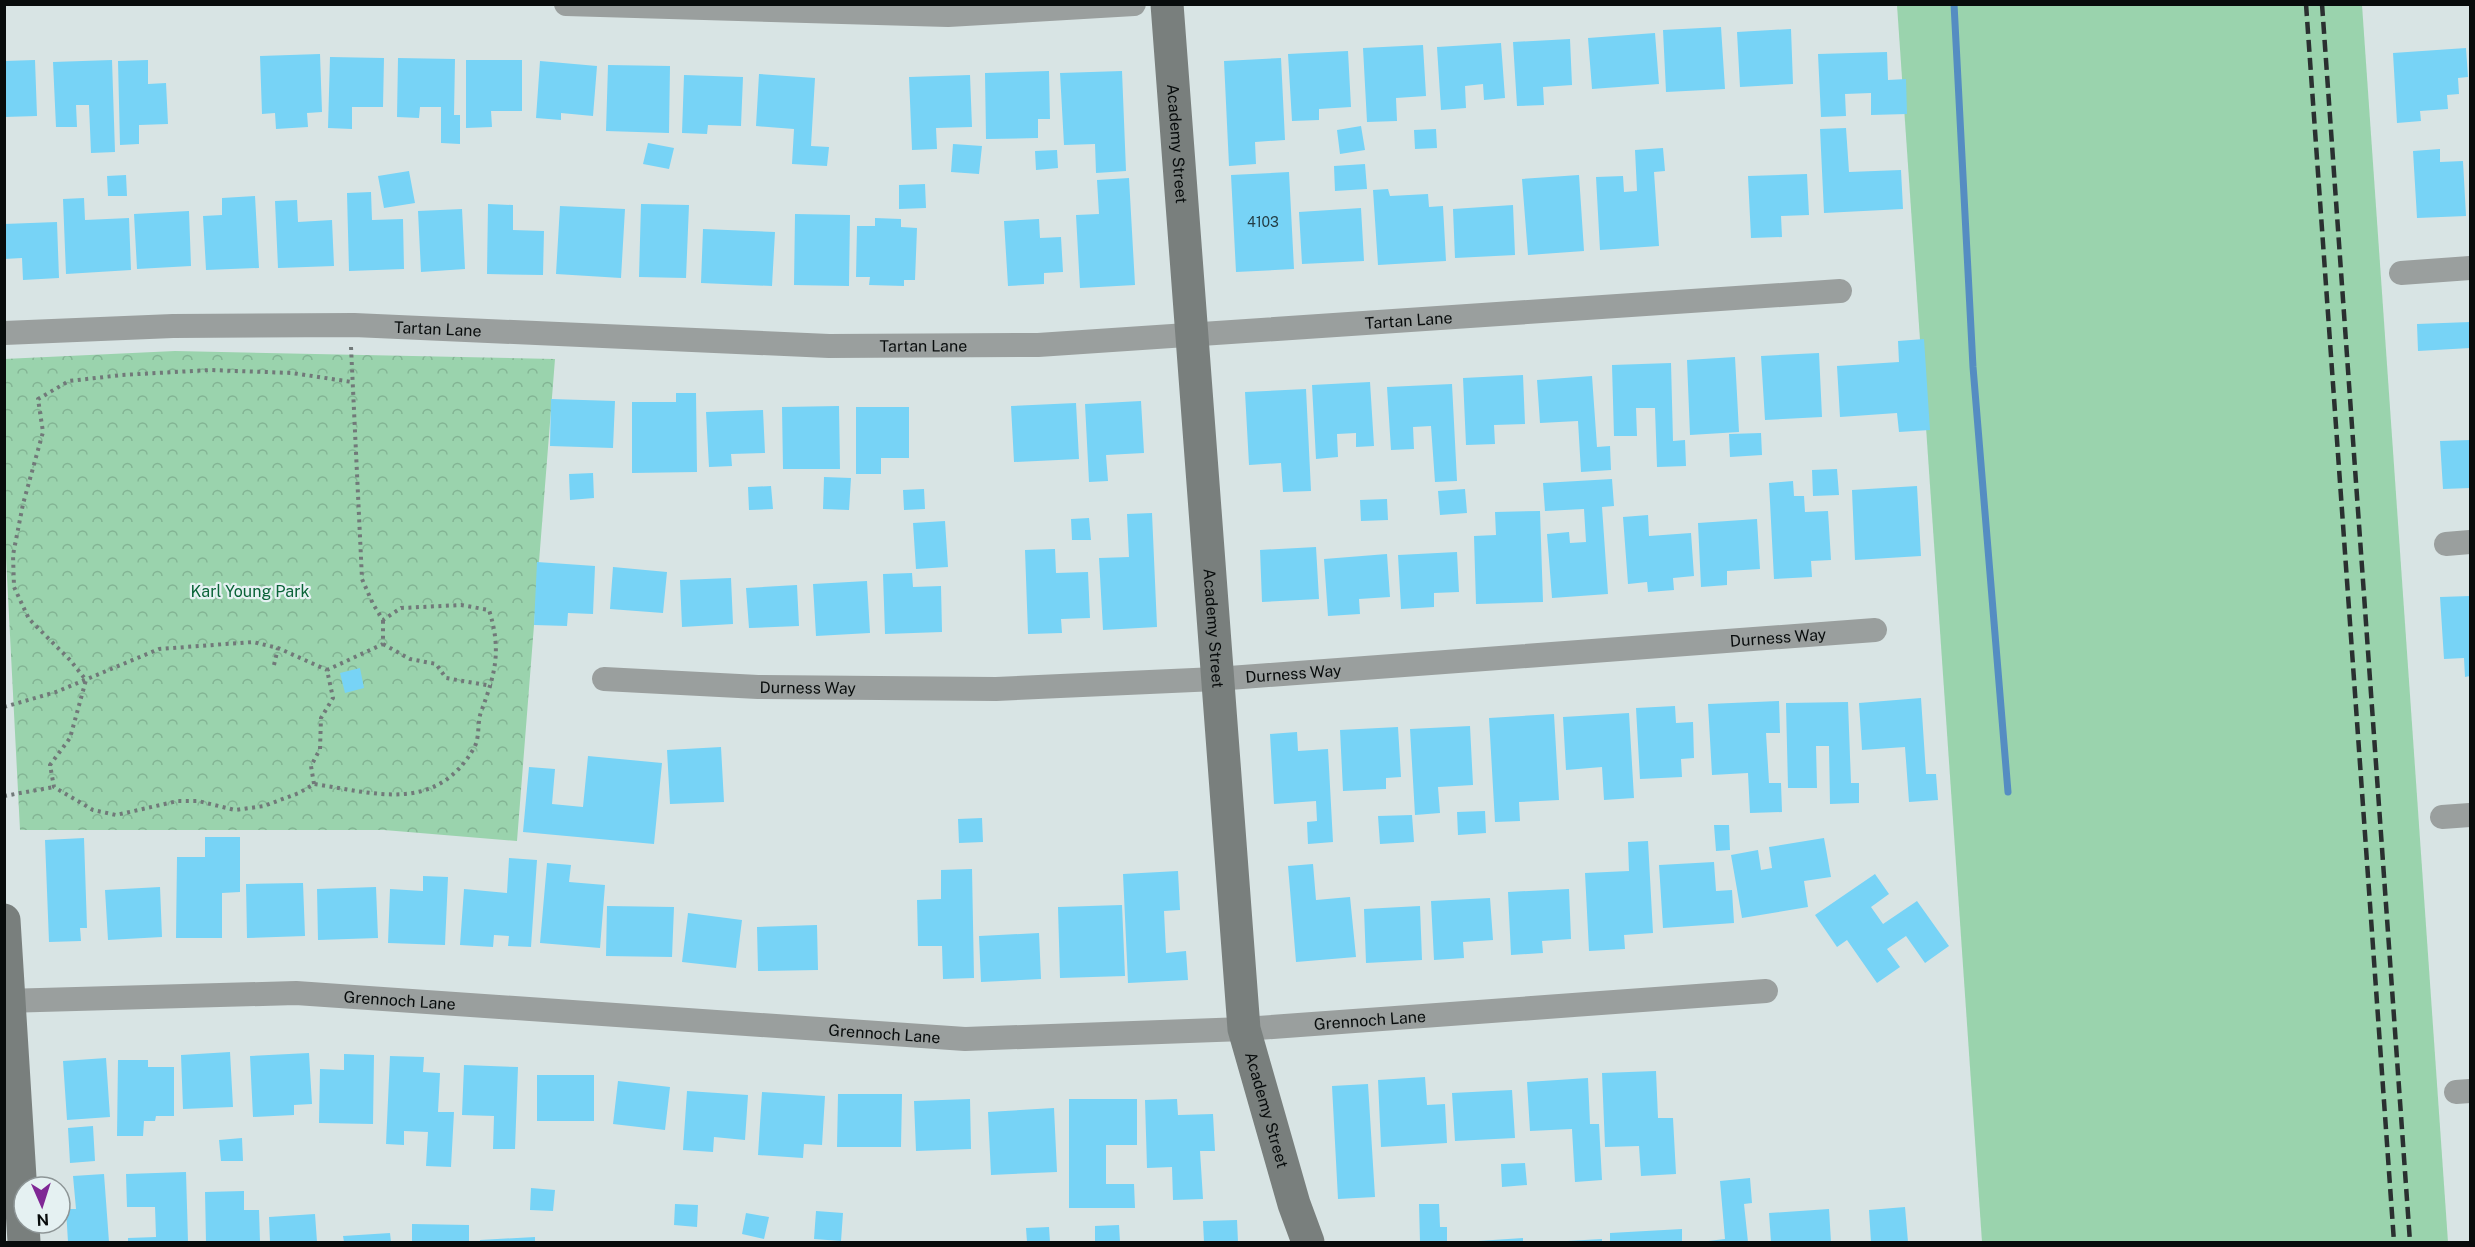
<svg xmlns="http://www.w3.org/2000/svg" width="2475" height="1247" font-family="'Public Sans',sans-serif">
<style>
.grass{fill:#9ad3ad}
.forest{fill:url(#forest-crowns)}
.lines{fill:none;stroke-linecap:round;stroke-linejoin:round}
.stream{stroke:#558dc2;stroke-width:7}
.building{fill:#77d3f6}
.path{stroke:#717979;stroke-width:4;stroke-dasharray:3 4.5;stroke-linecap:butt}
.street{stroke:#9a9f9e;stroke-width:24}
.secondary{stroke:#797f7d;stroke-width:33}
.rail{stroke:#2a3030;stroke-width:4.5;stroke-dasharray:12 6;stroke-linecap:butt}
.labels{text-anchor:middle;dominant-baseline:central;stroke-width:4.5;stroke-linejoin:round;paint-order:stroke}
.number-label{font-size:14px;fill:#243e46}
.street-label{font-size:16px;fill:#080c0c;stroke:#e5f1f2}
.park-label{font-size:16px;fill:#0a6338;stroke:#e5f1f2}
</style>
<defs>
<pattern id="forest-crowns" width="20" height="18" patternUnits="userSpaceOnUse" patternTransform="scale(1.5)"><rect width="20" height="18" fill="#9ad3ad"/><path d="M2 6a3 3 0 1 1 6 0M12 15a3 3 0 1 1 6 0" fill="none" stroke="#83b494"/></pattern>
</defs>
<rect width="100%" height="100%" fill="#d8e4e4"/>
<!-- grass -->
<path class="grass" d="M1897,5H2362L2448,1242H1982Z"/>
<!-- forest -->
<path class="forest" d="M175,351L555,359L517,841L384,830H20L5,538L4,359Z"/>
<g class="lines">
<!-- stream -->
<path class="stream" d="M1954,4L1973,367L2008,792"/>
</g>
<!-- building -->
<path class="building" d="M1721,27L1725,89L1666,92L1663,30Z
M1791,29L1793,84L1740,87L1737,32Z
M1655,33L1659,84L1592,89L1588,38Z
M1570,39L1572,85L1543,87L1544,105L1517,106L1513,42Z
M1501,43L1505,98L1484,100L1483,84L1465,86L1466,108L1441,110L1437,47Z
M1423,45L1426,96L1396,98L1397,121L1367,122L1363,48Z
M2466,48L2468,77L2458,78L2459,94L2447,95L2448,109L2420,111L2421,121L2397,123L2393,53Z
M1348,51L1351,107L1319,109V120L1292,121L1288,54Z
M1887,52L1888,80L1906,79L1907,114L1871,115V93L1845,94L1846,116L1821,117L1818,54Z
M320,54L322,112L307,113L308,127L276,129L275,113L262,114L260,56Z
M330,57L384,58L383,107H352V129L328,128Z
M398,58L455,59L454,115H460V144L441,143V107H420L419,118L397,117Z
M1281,58L1285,140L1255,142L1256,164L1229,166L1224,61Z
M35,60L37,116L4,117V61Z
M112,60L115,152L91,153L89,105H76L77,127H56L53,62Z
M148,60V84L166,83L168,124L139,125V144L120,145L118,61Z
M466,60H522V111H491L492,127L466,128Z
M540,61L597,66L593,116L561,113V120L536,118Z
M608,65L670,66L669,133L606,131Z
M1049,71L1050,119H1038V138L986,139L985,73Z
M1122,71L1126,171L1096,173L1095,144L1064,145L1060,73Z
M759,74L815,78L811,146L829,147L827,166L792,164L794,129L756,126Z
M684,75L743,77L741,126L708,125L707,134L682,133Z
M970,75L972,127L936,128L937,149L912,150L909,77Z
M1361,126L1365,150L1340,154L1337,130Z
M1846,128L1849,172L1901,170L1903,209L1824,213L1820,129Z
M1436,129L1437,148L1415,149L1414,130Z
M648,143L674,148L669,169L643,164Z
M953,144L982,146L979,174L951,172Z
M1663,148L1665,171L1654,172L1659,246L1600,250L1596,177L1623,176L1624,192L1637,191L1635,150Z
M2440,149V162L2463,161L2466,216L2417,218L2413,151Z
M1057,150L1058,168L1036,170L1035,151Z
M1365,164L1367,189L1335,191L1334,166Z
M409,171L415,203L384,208L378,176Z
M1289,172L1294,269L1236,272L1231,175Z
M1807,174L1809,215L1781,216L1782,237L1751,238L1748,176Z
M126,175L127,196H108L107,176Z
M1579,175L1584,251L1528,255L1522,179Z
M1129,178L1135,285L1080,288L1076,215L1099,214L1097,180Z
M925,184L926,208L899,209V185Z
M1388,189L1390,196L1428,194L1429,207L1443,206L1446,261L1378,265L1373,190Z
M371,192L372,220L403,219L404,269L349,271L347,193Z
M255,196L259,268L206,270L203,216L222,215V198Z
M84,198L85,220L129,218L131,270L66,274L63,199Z
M297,200L298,222L332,220L334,266L278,268L275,201Z
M488,204L513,205V230L544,231L543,275L487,274Z
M641,204L689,205L686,278L639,277Z
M1513,205L1515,255L1455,258L1453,209Z
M560,206L625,209L621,278L556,274Z
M1361,208L1364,261L1302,264L1299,212Z
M462,209L465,269L421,272L418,211Z
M189,211L191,266L137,269L134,214Z
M795,214L850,215L849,286L794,285Z
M875,218L901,219V227L917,228L915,280H904V286L869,285L870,277H856L857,226H875Z
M1039,219L1040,238L1061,237L1063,272L1044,273V284L1008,286L1004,221Z
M57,222L59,278L23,280L22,258L4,259V224Z
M703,229L775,232L772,286L701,283Z
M2470,322V348L2418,351L2417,324Z
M1924,339L1930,430L1899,432L1897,413L1840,417L1837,366L1899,362L1898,341Z
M1819,353L1822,417L1765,420L1761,356Z
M1735,357L1739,432L1690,435L1687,360Z
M1671,363L1673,441L1685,440L1686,466L1657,467L1655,408H1636L1637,436H1614L1612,365Z
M1523,375L1525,424L1494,425L1495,444L1466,445L1463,378Z
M1592,376L1597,447L1610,446L1611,470L1581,472L1578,421L1540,423L1537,380Z
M1370,382L1374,446L1356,447V433L1337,434L1338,457L1316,459L1312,385Z
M1452,384L1457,481L1435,482L1431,426L1413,427L1414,449L1391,450L1387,387Z
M1306,389L1311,491L1283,492L1281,463L1249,465L1245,392Z
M676,393H696L697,472L632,473V402H676Z
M551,399L615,401L613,448L550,446Z
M1141,401L1144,453L1106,455L1108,481L1089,482L1085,404Z
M1076,403L1079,459L1014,462L1011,406Z
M839,406L840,469H783L782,407Z
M856,407H909V458H881V474H856Z
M763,410L765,453L731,454L732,466L709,467L706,412Z
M1761,433L1762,455L1730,457L1729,434Z
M2470,440V488L2443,489L2440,441Z
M1837,469L1839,495L1813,496L1812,470Z
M593,473L594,498L570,500L569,474Z
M824,477L851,478L849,510L823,509Z
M1612,479L1614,506L1602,507L1608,594L1552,598L1547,534L1569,532L1570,543L1586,542L1584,509L1545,511L1543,483Z
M1793,481L1794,496H1804L1805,512L1828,511L1831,560L1811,561L1812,577L1774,579L1769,483Z
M771,486L773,509L749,510L748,487Z
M1917,486L1921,556L1855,560L1852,490Z
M924,489L925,509L904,510L903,490Z
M1465,489L1467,513L1440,515L1438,491Z
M1387,499L1388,520L1361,521L1360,500Z
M1540,511L1543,602L1476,604L1474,536L1496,535L1495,512Z
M1152,513L1157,627L1103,630L1099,558L1129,557L1127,514Z
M1648,515L1649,536L1691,533L1694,576L1673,578L1674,590L1648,592L1647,582L1628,584L1623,517Z
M1089,518L1091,540H1072L1071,519Z
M1757,519L1760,569L1727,571V585L1701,587L1698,523Z
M945,521L948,567L916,569L913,523Z
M1316,547L1319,599L1262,602L1260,550Z
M1055,549L1056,573L1088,572L1090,618L1061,619L1062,633L1028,634L1025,550Z
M1457,552L1459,592L1434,593V607L1401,609L1398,555Z
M1387,554L1390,597L1359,599L1360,614L1328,616L1324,559Z
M537,562L595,566L593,614L568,613L567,626L534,625Z
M613,567L667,572L663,613L610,609Z
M912,573L913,587L941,586L942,632L885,634L883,574Z
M731,578L733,624L682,627L680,580Z
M867,581L870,633L816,636L813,584Z
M797,585L799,626L749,628L746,588Z
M2470,596V676L2465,677L2464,658L2444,659L2440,597Z
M360,668L364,688L345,693L340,673Z
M1921,698L1926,774H1936L1938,800L1909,802L1905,747L1862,750L1859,703Z
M1779,701L1780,733H1766L1769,783H1781L1782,812L1750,813L1748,773L1712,775L1708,704Z
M1848,702L1851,783H1859V803L1830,804L1829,746H1816L1817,788H1788L1786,703Z
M1675,706L1676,723L1693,722L1694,758L1681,759L1682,777L1640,779L1636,708Z
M1629,713L1634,798L1604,800L1602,767L1566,770L1563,717Z
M1554,714L1559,800L1519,802L1520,821L1495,822L1489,718Z
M1470,726L1473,785L1438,787L1440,813L1415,815L1410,729Z
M1398,727L1401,777L1386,778V789L1343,791L1340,730Z
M1297,732L1298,751L1328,749L1333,842L1308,844L1307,822L1317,821L1316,801L1274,804L1270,734Z
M721,747L724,802L670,804L667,750Z
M588,756L662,763L654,844L523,832L529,767L555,769L552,804L583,807Z
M1485,811L1486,833L1458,835L1457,812Z
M1412,815L1414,842L1380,844L1378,816Z
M982,818L983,842L959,843L958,819Z
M1714,825H1729L1730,850L1716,851Z
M205,837H240V892L222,893V938H176L177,857H205Z
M84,838L87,928H80L81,941L49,942L45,840Z
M1824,838L1831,877L1804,881L1808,907L1742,918L1731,855L1758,850L1761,870L1772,868L1769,847Z
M1648,841L1653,933L1624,935L1625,949L1589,951L1585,873L1629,871L1628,842Z
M509,858L537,860L531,947L508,946L509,936L494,935L493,947L460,945L464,889L507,893Z
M1714,862L1716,891L1732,890L1734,923L1663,928L1659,865Z
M547,863L571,865L569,882L605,885L600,948L540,943Z
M1313,864L1316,900L1350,897L1356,957L1296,962L1288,866Z
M972,869L974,978L943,979L942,946H918L917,900L941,899V870Z
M1178,871L1180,910L1164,911L1166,953L1186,951L1188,980L1128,983L1123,874Z
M1875,874L1889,894L1871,907L1883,924L1917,901L1949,946L1925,963L1906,936L1887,949L1900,967L1877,983L1847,940L1837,947L1815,915Z
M423,876L448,877L445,945L388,943L390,889L423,891Z
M303,883L305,936L247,938L246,884Z
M160,887L162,937L108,940L105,890Z
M376,887L378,938L318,940L317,889Z
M1569,889L1571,939L1542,941L1543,953L1511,955L1508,892Z
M1490,898L1493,940L1463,942L1464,958L1434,960L1431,901Z
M1122,905L1125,976L1060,978L1058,907Z
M607,906L674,907L672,957L606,956Z
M1420,906L1422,960L1366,963L1364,909Z
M688,913L742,920L736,968L682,962Z
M817,925L818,970L758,971L757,927Z
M1039,933L1041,979L981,982L979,936Z
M230,1052L233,1107L183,1109L181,1055Z
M309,1053L312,1104L294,1105V1115L253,1117L250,1056Z
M344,1054L374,1055L373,1124L319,1123L320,1069L344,1070Z
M390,1056L424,1057L423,1072L440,1073L438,1112H454L451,1167L426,1166L428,1132L404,1131V1145L386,1144Z
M106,1058L110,1117L67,1120L63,1061Z
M118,1060H148V1067H174V1116H156L155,1121H144L143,1136H117Z
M464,1065L518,1067L515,1149H493L494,1116L462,1115Z
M1656,1071L1658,1118H1673L1676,1174L1641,1176L1639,1146L1605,1147L1602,1073Z
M537,1075H594V1121H537Z
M1425,1077L1427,1105L1445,1104L1447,1143L1381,1147L1378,1080Z
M1588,1078L1590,1124H1599L1602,1180L1575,1182L1572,1129L1530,1131L1527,1082Z
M618,1081L670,1087L665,1130L613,1124Z
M1368,1084L1375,1197L1338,1199L1332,1086Z
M1512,1090L1515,1138L1455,1141L1452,1093Z
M687,1091L748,1095L745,1140L714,1137L713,1152L683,1150Z
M762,1092L825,1096L822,1145L804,1144L803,1158L758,1155Z
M838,1094H902L901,1147H837Z
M970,1099L971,1149L916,1151L914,1101Z
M1069,1099H1137V1145H1106V1184H1134L1135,1208H1069Z
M1177,1099L1178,1115L1213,1114L1215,1151H1200L1203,1199L1173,1200L1172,1167L1147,1168L1145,1100Z
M1054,1108L1057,1172L991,1175L988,1112Z
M93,1126L95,1161L70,1163L68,1128Z
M242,1138L243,1161H221L219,1140Z
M1525,1163L1527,1185L1502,1187L1501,1164Z
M186,1172L188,1242H128V1238L156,1237L155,1207H127L126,1174Z
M104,1174L109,1242H68L66,1209H76L73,1176Z
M1750,1178L1752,1203L1744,1204L1748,1242H1700L1725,1239L1720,1181Z
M531,1188L555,1190L553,1211L530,1210Z
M244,1191V1210H259L260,1242H206L205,1192Z
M675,1204L698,1205L697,1227L674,1225Z
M1419,1204H1439L1440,1227H1447V1242H1420Z
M1905,1207L1908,1242H1871L1869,1210Z
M1829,1209L1831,1242H1771L1769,1213Z
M816,1211L843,1213L841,1241L814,1239Z
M746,1213L769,1217L764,1239L742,1234Z
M315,1214L317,1242H270L269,1217Z
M1237,1220L1238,1242H1204L1203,1221Z
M412,1224L469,1225V1242H412Z
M1119,1225L1120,1242H1095V1226Z
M1049,1227L1050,1242H1027L1026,1228Z
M1682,1229V1242H1610V1233Z
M390,1233L391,1242H344L343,1236Z
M535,1237V1242H480V1240Z
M1523,1238V1242H1478V1241Z
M1602,1239V1242H1567V1241Z"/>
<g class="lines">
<!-- path -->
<path class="path" d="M351,347L362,579L373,604L383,620L401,608L461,605L489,610C502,651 495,674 481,712C477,723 480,738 474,748C436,814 375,793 314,784L299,793L264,806L235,810L198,801H178L116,815L93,810L54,787L50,765L70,738L86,680L70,660L29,619L14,587L13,555L23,504L43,432L38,399L69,381L122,375L210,370L292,373L352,382
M383,644L410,659L436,664L446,678L492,686
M274,665L278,648
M4,707L56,692L159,649L253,642L278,648L327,670
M314,784L311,766L320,749L321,718L333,698L327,670L383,644V620
M4,796L54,787"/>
<!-- street -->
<g class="street">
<path d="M566,4L948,15L1134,4"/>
<path d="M2401,273L2470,268"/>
<path id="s1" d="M4,333L173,326L354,325L829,346L1038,345L1840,291"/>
<path d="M2446,544L2470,542"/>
<path id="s2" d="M604,679L758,687L996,689L1216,679L1875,630"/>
<path d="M2442,817L2470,815"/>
<path id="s3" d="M4,1001L296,993L965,1039L1244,1029L1766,991"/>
<path d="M2456,1092L2470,1091"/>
</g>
<!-- secondary -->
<g class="secondary">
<path id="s4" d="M1167,4L1244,1029L1294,1204L1308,1242"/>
<path d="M4,920L24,1242"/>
</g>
<!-- rail -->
<path class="rail" d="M2306,4L2394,1242
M2322,4L2410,1242"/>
</g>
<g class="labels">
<!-- number labels -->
<g class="number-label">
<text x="1263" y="222">4103</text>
</g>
<!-- street labels -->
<g class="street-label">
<text stroke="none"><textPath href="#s4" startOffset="140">Academy Street</textPath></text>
<text stroke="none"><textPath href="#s1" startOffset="1406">Tartan Lane</textPath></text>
<text stroke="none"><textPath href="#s1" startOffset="434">Tartan Lane</textPath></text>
<text stroke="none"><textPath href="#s1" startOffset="920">Tartan Lane</textPath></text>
<text stroke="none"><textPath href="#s4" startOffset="626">Academy Street</textPath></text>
<text stroke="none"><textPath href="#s2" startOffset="1176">Durness Way</textPath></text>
<text stroke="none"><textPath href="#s2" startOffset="690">Durness Way</textPath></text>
<text stroke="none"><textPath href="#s2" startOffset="204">Durness Way</textPath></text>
<text stroke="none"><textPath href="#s3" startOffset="396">Grennoch Lane</textPath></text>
<text stroke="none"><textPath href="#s3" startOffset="1368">Grennoch Lane</textPath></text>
<text stroke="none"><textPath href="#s3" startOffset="882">Grennoch Lane</textPath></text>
<text stroke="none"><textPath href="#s4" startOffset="1112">Academy Street</textPath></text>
</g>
<!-- park labels -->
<g class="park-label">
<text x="250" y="591">Karl Young Park</text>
</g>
</g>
<!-- border -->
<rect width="2475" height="1247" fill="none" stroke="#080c0c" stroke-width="12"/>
<!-- north arrow -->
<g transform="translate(42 1205) rotate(177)"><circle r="28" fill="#e5f1f2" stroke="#8d9596" stroke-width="1.5"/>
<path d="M0-4.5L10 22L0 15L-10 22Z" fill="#7f2795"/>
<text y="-9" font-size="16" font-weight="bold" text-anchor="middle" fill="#080c0c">N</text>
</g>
</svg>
